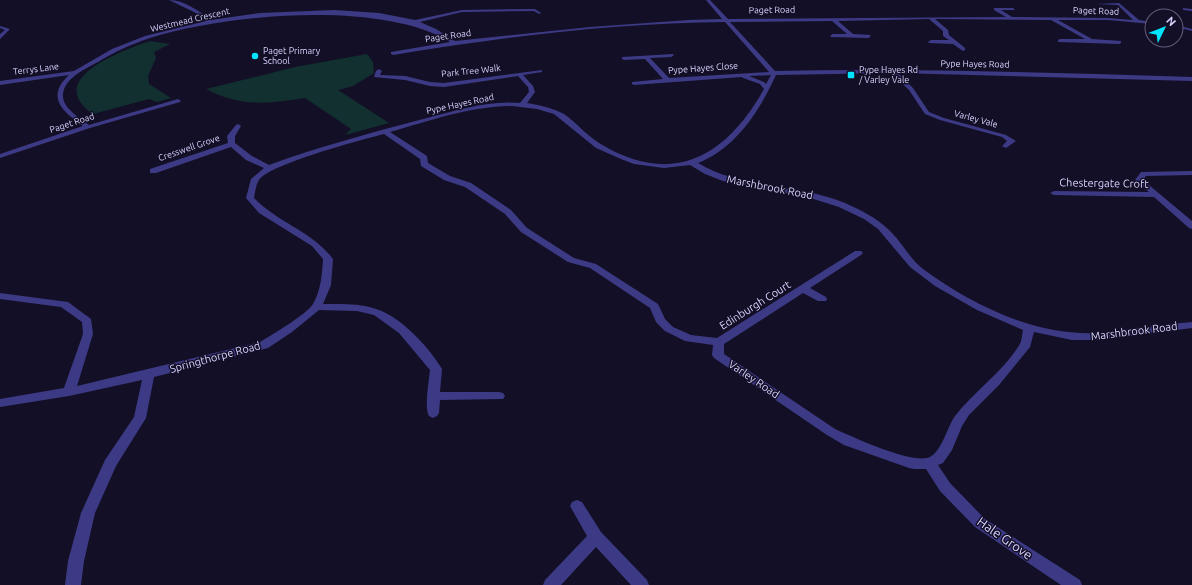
<svg xmlns="http://www.w3.org/2000/svg" width="1192" height="585" font-family="Ubuntu,sans-serif">
<style>
.green{fill:#12302f}
.lines{fill:none;stroke-linecap:round;stroke-linejoin:round}
.street{fill:#3d3a85;fill-rule:evenodd}
.poi-dot{fill:#00e5ff;stroke:#130f26;stroke-width:1.5}
.labels{text-anchor:middle;dominant-baseline:central;stroke-width:3;stroke-linejoin:round;paint-order:stroke}
.far-street-label{font-size:9px;fill:#d9d4ff;stroke:#130f26}
.far-poi-label{font-size:9px;fill:#d9d4ff;stroke:#130f26;text-anchor:start}
.street-label{font-size:11px;fill:#d9d4ff;stroke:#130f26}
.near-street-label{font-size:13px;fill:#d9d4ff;stroke:#130f26}
</style>
<rect width="100%" height="100%" fill="#130f26"/>
<!-- green -->
<path class="green" d="M150,41L170,44L154,52L156,58L148,76L149,84L171,98L157,102L149,99L93,114C42,79 124,50 150,41Z
M367,54L373,62L374,73L353,86L338,90L389,123L345,135L351,129L305,98C268,104 240,107 206,89L295,67Z"/>
<g class="lines">
<!-- street -->
<path class="street" d="M169,0C184,0 199,11 211,20L260,13L334,10L379,13L415,20L462,10L535,9L541,13L539,14L534,11L462,12L420,22L436,29L455,41L590,27L689,20L722,19L706,0H710L728,19L1006,17L994,10V8H1013L1015,10H1001L1012,17L1108,18L1133,20L1118,5L1096,4L1119,3L1139,20L1152,22V24L1108,20H1058L1092,39L1121,41V43L1119,44L1058,42V40L1060,39H1085L1051,20L935,19L948,30L949,35L965,48V50L963,51L953,44L929,43L928,42L931,40H949L943,36V31L929,19L838,21L853,34L871,35L869,38L830,37L832,34H847L832,21L730,22L775,71C914,68 1053,73 1192,77V81L898,73L913,88L929,112L944,118L1006,135L1016,141L1006,148L1002,146L1007,141L1002,137L940,120L925,114L909,90L891,73L776,75C760,110 736,148 698,163C743,190 798,183 845,203C861,210 877,218 889,230C902,242 909,258 923,269C974,306 1035,336 1099,333C1109,333 1119,330 1129,329C1150,326 1171,324 1192,322V328L1100,340H1072L1034,332L1030,347L999,385L969,415L962,426L952,450L943,463L938,465L950,483L985,519L1080,580L1082,585H1061L975,527L940,491L926,469H914L909,468L844,445L827,435L714,358L712,355L713,345L685,341L665,331L656,322L650,308L590,268L568,262L521,232L505,214L465,187L444,180L421,166L420,159L384,134C361,140 270,164 259,180C256,184 255,193 254,198C278,223 312,231 333,259L331,285L323,304C341,304 359,303 376,309C400,316 429,347 442,369L440,392H499L503,393L505,396L503,399L440,400L439,413L437,416L433,418L429,416C424,408 429,381 430,370L399,333L374,315L357,311L319,310L292,332L268,348L154,377L146,418L116,466L95,513L84,561L81,585H65L68,561L81,513L105,460L134,417L142,380L69,396L0,407V399L64,388L83,334L82,322L61,307L0,299V293L68,302L91,319L93,334L77,386L260,342C272,335 307,314 313,304C321,290 322,275 323,259L312,246L259,213L246,198L251,179L264,168L246,160L231,147L156,173H150V169L228,143L227,136L236,125L238,124L241,126L235,136V143L252,156L269,165C321,146 374,132 427,118C458,110 489,100 520,103L529,92L528,87L518,76L444,87L430,86L405,80L374,77L376,71L379,69L382,71L380,75L405,76L430,82L444,83L542,70V72L523,75L533,86L535,92L527,103C539,105 553,108 564,114C577,123 586,135 599,143C672,188 726,157 764,89L760,84L743,78L742,77L634,85L632,84V82L663,79L645,59L624,60L622,59V57L673,54L674,55L671,57L650,58L669,78L769,72L725,22C614,23 502,37 393,55L391,54V52L450,42C382,0 226,14 150,38C132,44 114,52 98,62C85,69 62,79 63,97C64,109 80,118 89,125L178,99L181,101L180,102L90,128L0,158V154L83,126C63,112 45,97 69,75L0,85V81L74,71L112,49L145,36L206,21L196,13ZM771,75L766,84L764,82L749,76ZM512,106L537,109L554,114L596,148L621,159L634,164L664,168L690,165L705,174L723,181L744,186L804,196L839,207L864,219L878,229L910,267L935,286L977,310L1023,330C1022,334 1022,340 1020,344C1003,372 974,391 955,416C947,427 941,455 927,458C907,462 855,438 835,429L724,354V344L803,293L818,301H826L827,299L826,297L810,288L861,255L863,253L861,251H855L717,338L691,335L673,327L665,319L658,304L596,264L574,258L527,228L511,210L471,183L450,176L428,163L427,156L390,132C429,121 471,106 512,106Z
M1183,8L1192,9V11L1183,10Z
M1176,25L1192,29V31L1176,27Z
M0,26L10,29L0,39V34L5,30L0,28Z
M1192,171V175L1146,176L1143,180L1192,221V229L1189,228L1154,197L1054,195L1050,193L1054,191L1149,192L1135,180L1141,172Z
M577,500L582,502L601,532L647,580L649,585H631L596,547L561,585H543L545,580L587,536L570,506L572,502Z"/>
</g>
<!-- markers -->
<g class="poi-dot">
<circle cx="255" cy="56" r="4"/>
<rect x="847" y="71" width="8" height="8" rx="2"/>
</g>
<g class="labels">
<!-- far-street labels -->
<g class="far-street-label">
<text transform="translate(772 10) rotate(-1)">Paget Road</text>
<text transform="translate(1096 11) rotate(2)">Paget Road</text>
<text transform="translate(190 20) rotate(-13)">Westmead Crescent</text>
<text transform="translate(448 36) rotate(-8)">Paget Road</text>
<text transform="translate(975 64) rotate(1)">Pype Hayes Road</text>
<text transform="translate(703 68) rotate(-4)">Pype Hayes Close</text>
<text transform="translate(36 69) rotate(-7)">Terrys Lane</text>
<text transform="translate(471 71) rotate(-6)">Park Tree Walk</text>
<text transform="translate(460 104) rotate(-12)">Pype Hayes Road</text>
<text transform="translate(976 119) rotate(15)">Varley Vale</text>
<text transform="translate(72 123) rotate(-18)">Paget Road</text>
<text transform="translate(189 148) rotate(-19)">Cresswell Grove</text>
</g>
<!-- far-poi labels -->
<g class="far-poi-label">
<text x="263" y="51">Paget Primary<tspan x="263" dy="10">School</tspan></text>
<text x="859" y="70">Pype Hayes Rd<tspan x="859" dy="10">/ Varley Vale</tspan></text>
</g>
<!-- street labels -->
<g class="street-label">
<text transform="translate(1104 183) rotate(1)">Chestergate Croft</text>
<text transform="translate(770 187) rotate(11)">Marshbrook Road</text>
<text transform="translate(755 305) rotate(-32)">Edinburgh Court</text>
<text transform="translate(1134 331) rotate(-7)">Marshbrook Road</text>
<text transform="translate(215 357) rotate(-15)">Springthorpe Road</text>
<text transform="translate(754 379) rotate(34)">Varley Road</text>
</g>
<!-- near-street labels -->
<g class="near-street-label">
<text transform="translate(1005 538) rotate(35)">Hale Grove</text>
</g>
</g>
<!-- north arrow -->
<g transform="translate(1164 28) rotate(47)"><circle r="19" fill="#130f26" stroke="#625e7d"/>
<path d="M0-3L7 15L0 10L-7 15Z" fill="#00e5ff"/>
<text y="-6" font-size="11" font-weight="bold" text-anchor="middle" fill="#d9d4ff">N</text>
</g>
</svg>
